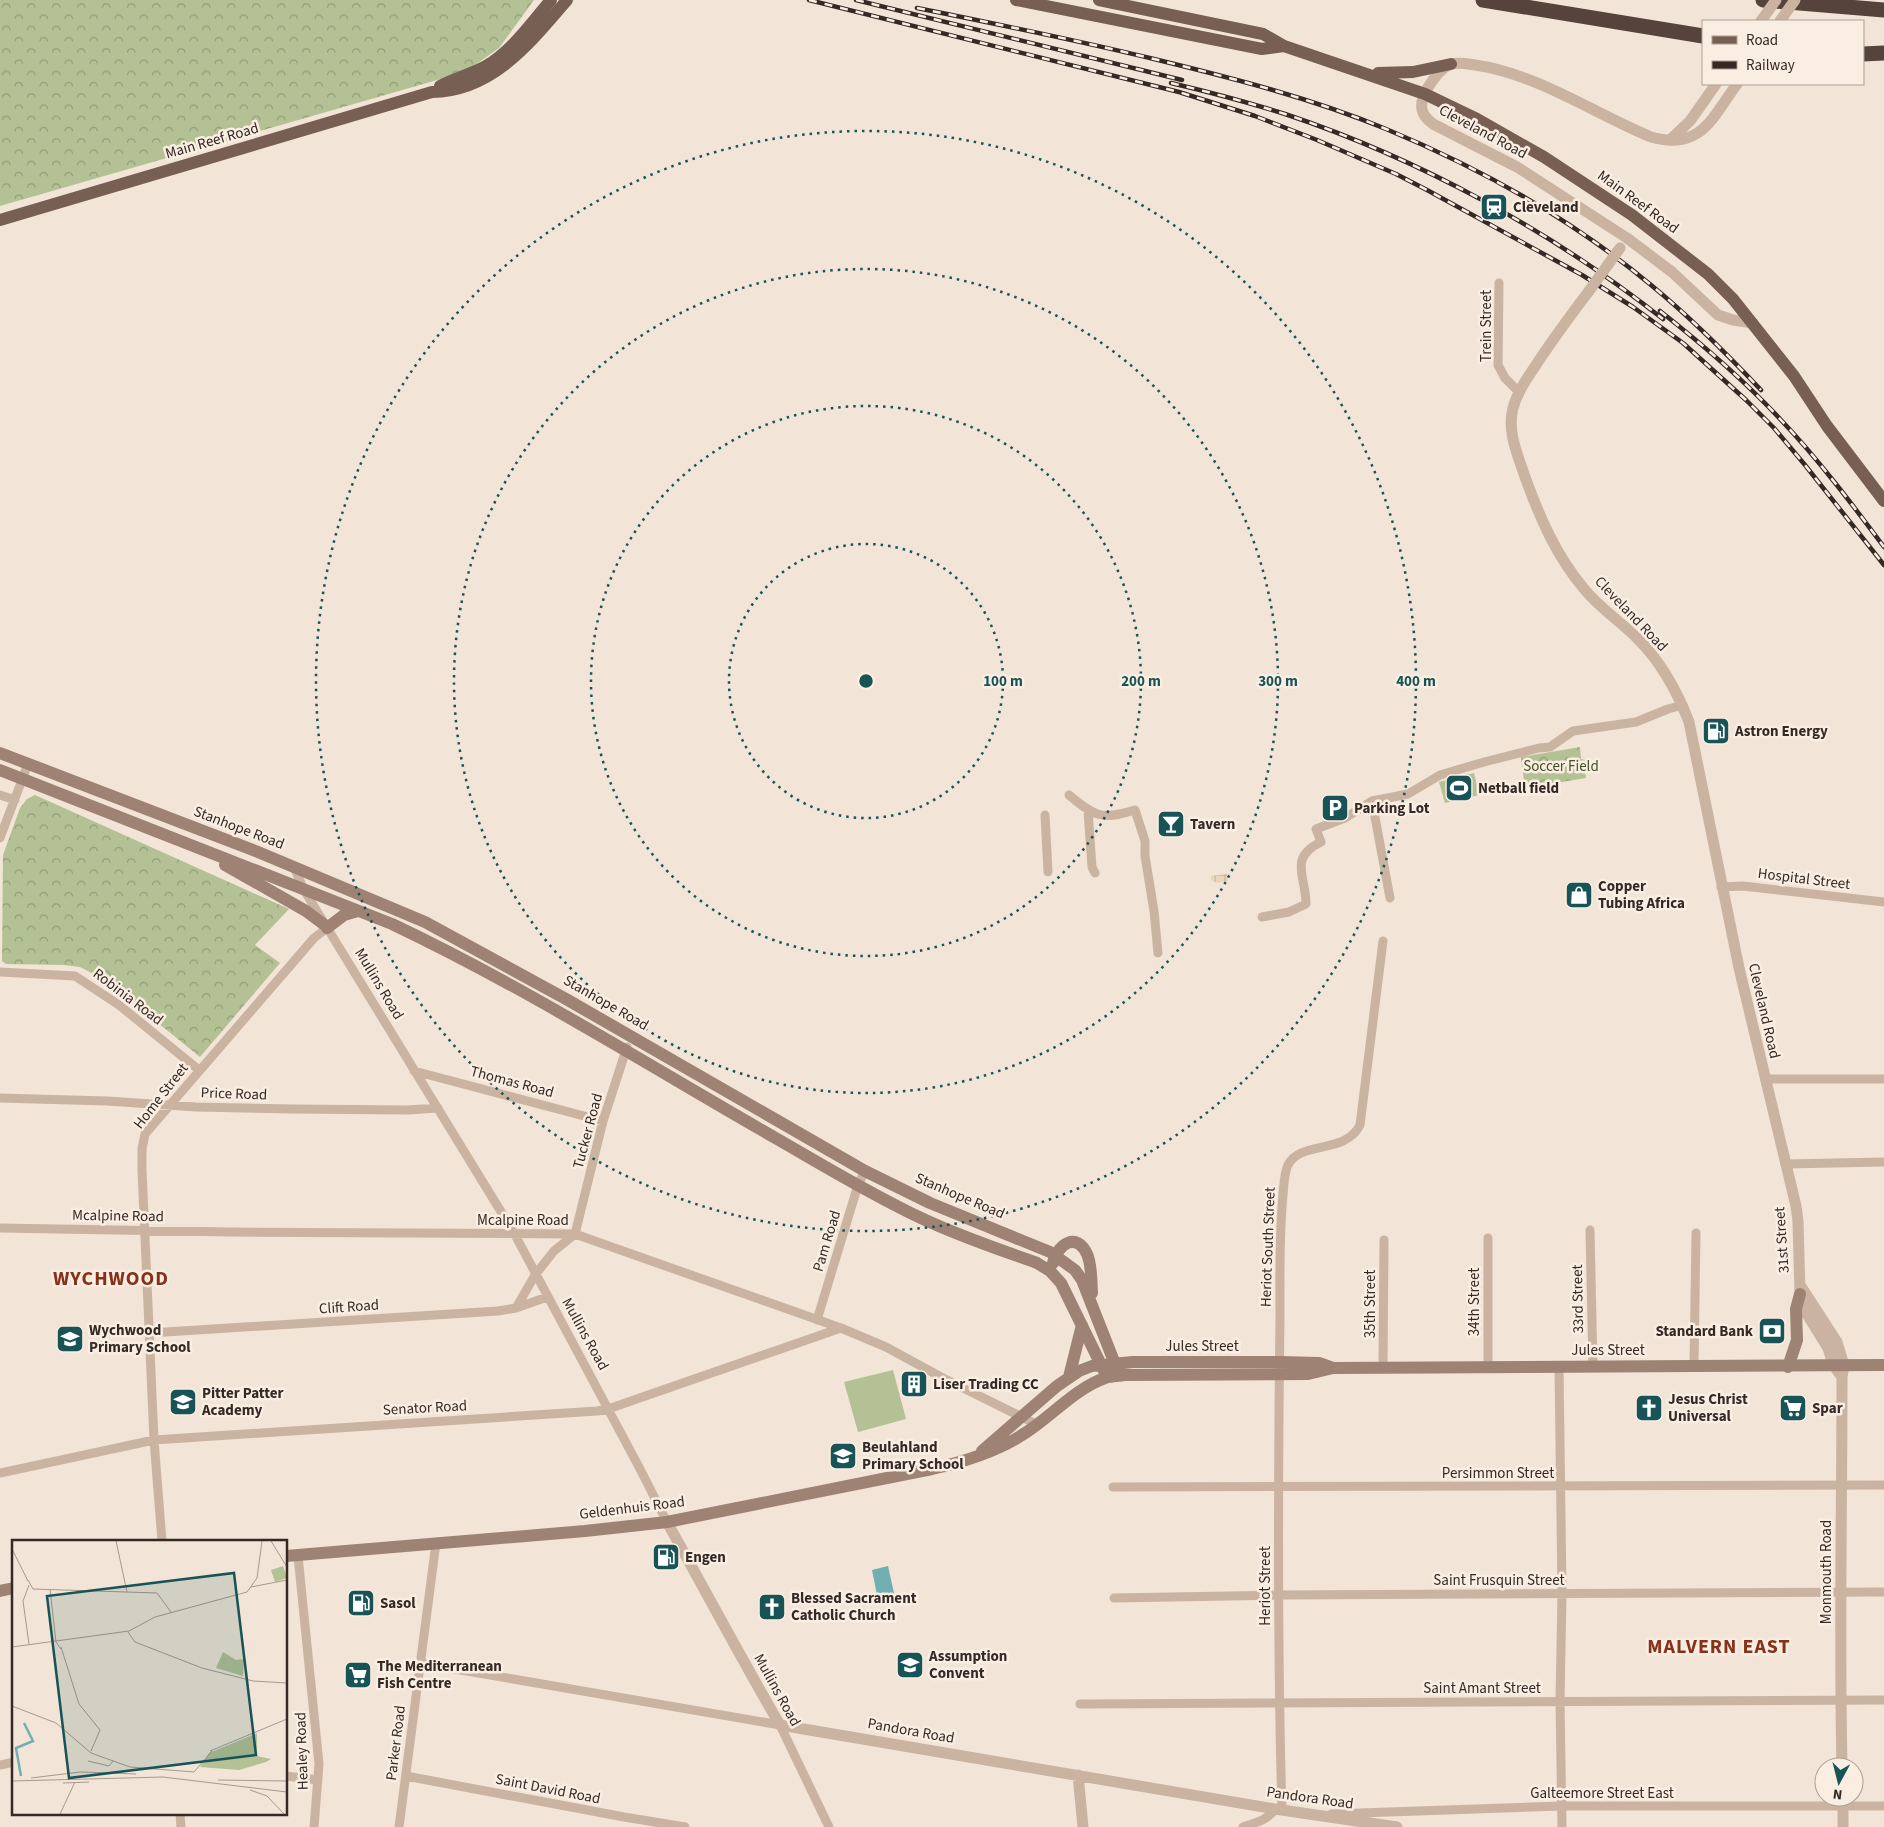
<svg xmlns="http://www.w3.org/2000/svg" width="1884" height="1827" font-family="'Source Sans 3',sans-serif">
<style>
.forest{fill:url(#forest-crowns)}
.pitch{fill:#b3c195}
.plaza{fill:url(#plaza-grid)}
.water{fill:#73afb0}
.lines{fill:none;stroke-linecap:round;stroke-linejoin:round}
.minor{stroke:#cab3a1;stroke-width:9}
.tertiary{stroke:#cab3a1;stroke-width:11}
.secondary{stroke:#9e8273;stroke-width:12}
.primary{stroke:#775f54;stroke-width:12}
.motorway{stroke:#56433b;stroke-width:15}
.rail-casing{stroke:#342925;stroke-width:4.5}
.rail{stroke:#faeee2;stroke-width:2.5;stroke-dasharray:8;stroke-linecap:butt}
.tertiary-bridge{stroke:#cab3a1;stroke-width:11}
.ring{fill:none;stroke:#185457;stroke-width:2.5;stroke-dasharray:2.5 5}
.labels{text-anchor:middle;dominant-baseline:central;stroke-width:5;stroke-linejoin:round;paint-order:stroke}
.street-label{font-size:15px;fill:#342925;stroke:#faeee2}
.poi-label{font-size:15px;font-weight:bold;fill:#342925;stroke:#faeee2;text-anchor:start}
.park-label{font-size:15px;fill:#445327;stroke:#faeee2}
.district-label{font-size:20px;font-weight:bold;letter-spacing:1px;fill:#87311a;stroke:#faeee2}
.inset-river{fill:none;stroke:#73afb0;stroke-width:2.5}
.inset-road{fill:none;stroke:#a6998f;stroke-width:1}
.view{fill:#185457;fill-opacity:0.15;stroke:#185457;stroke-width:2.5}
.inset-edge{fill:none;stroke:#342925;stroke-width:2.5}
.centre{fill:#185457;stroke:#faeee2;stroke-width:2.5}
.ring-label{font-size:15px;text-anchor:middle;font-weight:bold;fill:#185457;stroke:#faeee2;stroke-width:5;stroke-linejoin:round;paint-order:stroke}
</style>
<defs>
<pattern id="forest-crowns" width="20" height="18" patternUnits="userSpaceOnUse" patternTransform="scale(1.25)"><rect width="20" height="18" fill="#b3c195"/><path d="M2 6a3 3 0 1 1 6 0M12 15a3 3 0 1 1 6 0" fill="none" stroke="#929d79"/></pattern>
<pattern id="plaza-grid" width="8" height="8" patternUnits="userSpaceOnUse" patternTransform="scale(1.25)"><rect width="8" height="8" fill="#ebd5bc"/><path d="M0 4h8M4 0v8" fill="none" stroke="#cab7a1"/></pattern>
</defs>
<rect width="100%" height="100%" fill="#f2e4d6"/>
<!-- forest -->
<path class="forest" d="M0,0H534L499,48L465,72L0,206Z
M1580,747L1581,759L1585,760L1587,766L1584,768L1586,778L1525,788L1521,757Z
M35,795L289,909L255,945L280,963L200,1057L105,980L80,967L64,965L6,964L2,961L3,855L20,808L27,799Z"/>
<!-- pitch -->
<path class="pitch" d="M1474,773L1479,795L1445,803L1439,782Z
M893,1370L906,1419L858,1432L844,1382Z"/>
<!-- plaza -->
<path class="plaza" d="M1227,874L1228,881L1217,883L1211,880V876Z"/>
<!-- water -->
<path class="water" d="M888,1566L896,1602L879,1605L872,1570Z"/>
<g class="lines">
<!-- minor -->
<path class="minor" d="M1499,283L1498,365L1505,378L1519,392
M0,795L15,800
M1069,795C1095,817 1102,820 1135,810L1145,841V856L1154,911L1158,953
M1372,801L1390,898
M1088,811L1092,867L1095,873
M1045,815L1048,872
M0,838L28,764
M294,867L304,890L514,1233L639,1467L667,1522
M1721,887L1743,886L1884,902
M1262,917L1289,912L1306,904C1306,876 1288,858 1321,842L1316,829L1345,818L1372,801L1408,794L1440,775L1484,762L1539,748L1550,747L1573,731L1636,722L1668,709L1683,705
M0,972L75,976L119,1005L199,1070
M414,1071L603,1121
M1765,1079H1884
M0,1098L107,1101L196,1107L292,1109L408,1110L438,1108
M1785,1164L1884,1162
M0,1228L231,1232L575,1234L841,1328L886,1347L943,1378L1038,1425
M1590,1230L1593,1367
M516,1308L535,1275L554,1251L575,1234L603,1121L627,1047
M817,1320L858,1185L865,1171
M150,1333L498,1311L516,1308L547,1297
M1694,1366L1696,1233
M1488,1367V1238
M1559,1367L1562,1593L1560,1701L1562,1827
M1383,1368L1384,1240
M0,1473L154,1440L597,1411L608,1409L841,1328
M1113,1487L1884,1485
M162,1541L154,1440L142,1170V1149L145,1134L314,938L327,928
M298,1556L319,1764L314,1827
M1114,1598L1279,1595L1884,1592
M420,1663L780,1725L829,1827
M1080,1704L1884,1700
M0,1765L14,1762
M286,1776L318,1780
M406,1776L624,1817L685,1827
M1282,1810C1277,1645 1278,1480 1280,1315C1280,1275 1279,1235 1283,1195C1284,1185 1284,1173 1288,1165C1300,1140 1345,1155 1360,1125L1383,941
M180,1813L181,1827
M1331,1814L1562,1806H1884
M399,1827L436,1543
M1243,1827C1255,1823 1268,1820 1275,1809"/>
<!-- tertiary -->
<path class="tertiary" d="M1737,84C1712,118 1701,151 1651,137C1593,113 1538,74 1475,65C1468,64 1459,62 1452,64C1440,67 1427,87 1423,98C1419,110 1424,117 1433,124L1517,167L1627,238L1672,272L1718,315L1733,320L1753,323
M1670,140L1690,121L1716,84
M1589,291C1570,316 1551,342 1534,368C1526,380 1517,393 1513,408C1507,431 1517,453 1524,474C1539,516 1556,556 1585,590C1601,609 1621,622 1638,639C1662,663 1677,691 1689,722L1739,968L1796,1206L1798,1221L1800,1294L1805,1311L1828,1348L1833,1365L1842,1377
M1800,1285L1837,1342L1844,1365L1842,1377C1842,1507 1839,1637 1842,1767
M667,1522C705,1590 741,1658 780,1725L1275,1809L1397,1827
M1078,1775L1083,1827
M1843,1797V1827"/>
<!-- secondary -->
<path class="secondary" d="M0,753L258,852L425,922L566,999L865,1171L930,1203L1050,1252L1075,1270L1082,1280L1115,1364L1117,1376
M0,770L392,924C525,987 651,1067 779,1140C826,1167 872,1195 921,1218C959,1236 998,1249 1037,1263L1050,1271L1061,1283L1107,1377
M225,865L306,911L326,926
M327,928L344,915L358,911
M1053,1263C1058,1243 1077,1232 1087,1254C1092,1265 1091,1280 1092,1293
M1788,1367L1797,1340L1796,1309L1800,1294
M1069,1377L1082,1325
M982,1451L1057,1386L1079,1371L1092,1366L1133,1362H1279L1319,1363L1333,1368
M286,1556L585,1531L667,1522L932,1469C963,1462 996,1452 1022,1435C1050,1418 1074,1389 1105,1378C1111,1376 1118,1376 1124,1375L1308,1374L1333,1368L1884,1365
M0,1591L14,1588"/>
<!-- primary -->
<path class="primary" d="M1016,0L1262,49L1284,46
M1099,0L1263,34L1284,46L1425,94L1477,119L1544,157L1632,215L1708,274L1733,299L1794,376L1827,426L1884,501
M1378,73L1413,72L1451,64
M440,86C455,78 472,74 486,66C513,50 531,23 551,0
M0,220L432,92C493,91 531,42 567,0"/>
<!-- motorway -->
<path class="motorway" d="M1483,0L1703,36
M1763,0L1884,10
M1863,54L1884,53"/>
<!-- rail casing -->
<g class="rail-casing">
<path id="rail" d="M809,0L1179,92L1255,116L1317,140L1396,174L1427,190L1582,275L1633,307L1683,343L1746,400L1774,428L1805,465L1884,565
M856,0L1182,80
M917,8C997,24 1075,40 1154,59C1232,78 1311,98 1386,129C1480,168 1573,220 1651,285C1690,317 1726,353 1761,390
M1171,83C1209,92 1247,102 1285,114C1420,159 1551,231 1663,319
M1660,311C1702,344 1744,380 1781,420C1818,459 1852,504 1884,547"/>
</g>
<!-- rail -->
<use href="#rail" class="rail"/>
<!-- tertiary-bridge -->
<path class="tertiary-bridge" d="M1761,21L1776,0
M1780,21L1795,0
M1589,291L1620,248"/>
</g>
<!-- distance rings -->
<g class="ring">
<circle cx="866" cy="681" r="137"/>
<circle cx="866" cy="681" r="275"/>
<circle cx="866" cy="681" r="412"/>
<circle cx="866" cy="681" r="550"/>
</g>
<!-- icons -->
<defs>
<g id="station-square" transform="scale(1.4375)"><rect x="-9" y="-9" width="18" height="18" rx="4" fill="#185457" stroke="#faeee2"/><path d="M-3-6H3Q5-6 5-4V2Q5 4 3 4L4.5 6H3L1.5 4h-3L-3 6H-4.5L-3 4Q-5 4-5 2V-4Q-5-6-3-6ZM-3.5-4v3h7v-3ZM-3.5 1v1.5H-2V1ZM2 1v1.5H3.5V1Z" fill="#fff"/></g>
<g id="fuel-square" transform="scale(1.4375)"><rect x="-9" y="-9" width="18" height="18" rx="4" fill="#185457" stroke="#faeee2"/><path d="M-5.5-6h7V0h2V4h1.3V-2.5L3-4.5l.8-.8L6-3V5H2.5V1h-1V6h-7ZM-4.2-4.7v3.2H.2V-4.7Z" fill="#fff"/></g>
<g id="stadium-square" transform="scale(1.4375)"><rect x="-9" y="-9" width="18" height="18" rx="4" fill="#185457" stroke="#faeee2"/><path d="M0-5a6.5 5 0 1 0 0 10a6.5 5 0 1 0 0-10ZM-3.5-1.8h7v3.6h-7Z" fill="#fff"/></g>
<g id="parking-square" transform="scale(1.4375)"><rect x="-9" y="-9" width="18" height="18" rx="4" fill="#185457" stroke="#faeee2"/><path d="M-3.5-5.5H1a3.5 3.5 0 0 1 0 7H-1V5.5H-3.5ZM-1-3.4V-.6H.8a1.4 1.4 0 0 0 0-2.8Z" fill="#fff"/></g>
<g id="bar-square" transform="scale(1.4375)"><rect x="-9" y="-9" width="18" height="18" rx="4" fill="#185457" stroke="#faeee2"/><path d="M-6-5H6L.8 .8V4.5H3.5V6h-7V4.5H-.8V.8Z" fill="#fff"/></g>
<g id="shop-square" transform="scale(1.4375)"><rect x="-9" y="-9" width="18" height="18" rx="4" fill="#185457" stroke="#faeee2"/><path d="M-5-2.5h2.3a2.7 3.5 0 0 1 5.4 0H5L5.5 6h-11ZM-1.5-2.5h3a1.5 2.3 0 0 0-3 0Z" fill="#fff"/></g>
<g id="bank-square" transform="scale(1.4375)"><rect x="-9" y="-9" width="18" height="18" rx="4" fill="#185457" stroke="#faeee2"/><path d="M-6-4H6V4H-6ZM0-2.3a2.3 2.3 0 1 0 0 4.6a2.3 2.3 0 1 0 0-4.6Z" fill="#fff"/></g>
<g id="school-square" transform="scale(1.4375)"><rect x="-9" y="-9" width="18" height="18" rx="4" fill="#185457" stroke="#faeee2"/><path d="M0-5L7-2L0 1L-7-2ZM-4 1L0 2.5L4 1V4Q0 6-4 4Z" fill="#fff"/></g>
<g id="building-square" transform="scale(1.4375)"><rect x="-9" y="-9" width="18" height="18" rx="4" fill="#185457" stroke="#faeee2"/><path d="M-4-6H4V6H1V3H-1V6H-4ZM-2.5-4.3h1.7v1.8h-1.7ZM.8-4.3h1.7v1.8H.8ZM-2.5-1h1.7V.8h-1.7ZM.8-1h1.7V.8H.8Z" fill="#fff"/></g>
<g id="church-square" transform="scale(1.4375)"><rect x="-9" y="-9" width="18" height="18" rx="4" fill="#185457" stroke="#faeee2"/><path d="M-1.2-6h2.4v3.5h3.3v2.4h-3.3V6h-2.4V-.1h-3.3v-2.4h3.3Z" fill="#fff"/></g>
<g id="supermarket-square" transform="scale(1.4375)"><rect x="-9" y="-9" width="18" height="18" rx="4" fill="#185457" stroke="#faeee2"/><path d="M-6-5.5h2.5l.6 2H6L4.5 2H-2.5L-4.4-4H-6ZM-1.5 3.2a1.3 1.3 0 1 0 .1 0ZM3 3.2a1.3 1.3 0 1 0 .1 0Z" fill="#fff"/></g>
</defs>
<g fill-rule="evenodd">
<use href="#station-square" x="1494" y="207"/>
<use href="#fuel-square" x="1716" y="731"/>
<use href="#stadium-square" x="1459" y="788"/>
<use href="#parking-square" x="1335" y="808"/>
<use href="#bar-square" x="1171" y="824"/>
<use href="#shop-square" x="1579" y="895"/>
<use href="#bank-square" x="1772" y="1331"/>
<use href="#school-square" x="70" y="1339"/>
<use href="#building-square" x="914" y="1384"/>
<use href="#school-square" x="183" y="1402"/>
<use href="#church-square" x="1649" y="1408"/>
<use href="#supermarket-square" x="1793" y="1408"/>
<use href="#school-square" x="843" y="1456"/>
<use href="#fuel-square" x="666" y="1557"/>
<use href="#fuel-square" x="361" y="1603"/>
<use href="#church-square" x="772" y="1607"/>
<use href="#school-square" x="910" y="1665"/>
<use href="#supermarket-square" x="358" y="1675"/>
</g>
<g class="labels">
<!-- street labels -->
<g class="street-label">
<text transform="translate(1483 132) rotate(28)">Cleveland Road</text>
<text transform="translate(212 141) rotate(-16)">Main Reef Road</text>
<text transform="translate(1638 202) rotate(36)">Main Reef Road</text>
<text transform="translate(1486 326) rotate(-90)">Trein Street</text>
<text transform="translate(1631 614) rotate(46)">Cleveland Road</text>
<text transform="translate(239 828) rotate(21)">Stanhope Road</text>
<text transform="translate(1804 879) rotate(7)">Hospital Street</text>
<text transform="translate(379 984) rotate(59)">Mullins Road</text>
<text transform="translate(128 997) rotate(37)">Robinia Road</text>
<text transform="translate(606 1003) rotate(30)">Stanhope Road</text>
<text transform="translate(1764 1011) rotate(77)">Cleveland Road</text>
<text transform="translate(512 1082) rotate(15)">Thomas Road</text>
<text transform="translate(234 1094) rotate(2)">Price Road</text>
<text transform="translate(161 1096) rotate(-52)">Home Street</text>
<text transform="translate(588 1131) rotate(-75)">Tucker Road</text>
<text transform="translate(960 1196) rotate(23)">Stanhope Road</text>
<text transform="translate(118 1216) rotate(1)">Mcalpine Road</text>
<text x="523" y="1220">Mcalpine Road</text>
<text transform="translate(1782 1240) rotate(-94)">31st Street</text>
<text transform="translate(827 1241) rotate(-73)">Pam Road</text>
<text transform="translate(1268 1247) rotate(-88)">Heriot South Street</text>
<text transform="translate(1578 1299) rotate(-91)">33rd Street</text>
<text transform="translate(1474 1302) rotate(-90)">34th Street</text>
<text transform="translate(1370 1304) rotate(-90)">35th Street</text>
<text transform="translate(349 1307) rotate(-4)">Clift Road</text>
<text transform="translate(585 1334) rotate(61)">Mullins Road</text>
<text x="1202" y="1346">Jules Street</text>
<text x="1608" y="1350">Jules Street</text>
<text transform="translate(425 1408) rotate(-3)">Senator Road</text>
<text x="1498" y="1473">Persimmon Street</text>
<text transform="translate(632 1508) rotate(-7)">Geldenhuis Road</text>
<text transform="translate(1826 1572) rotate(-90)">Monmouth Road</text>
<text x="1499" y="1580">Saint Frusquin Street</text>
<text transform="translate(1265 1586) rotate(-90)">Heriot Street</text>
<text x="1482" y="1688">Saint Amant Street</text>
<text transform="translate(777 1690) rotate(61)">Mullins Road</text>
<text transform="translate(911 1731) rotate(10)">Pandora Road</text>
<text transform="translate(396 1743) rotate(-83)">Parker Road</text>
<text transform="translate(302 1751) rotate(-92)">Healey Road</text>
<text transform="translate(548 1789) rotate(11)">Saint David Road</text>
<text x="1602" y="1793">Galteemore Street East</text>
<text transform="translate(1310 1798) rotate(8)">Pandora Road</text>
</g>
<!-- poi labels -->
<g class="poi-label">
<text x="1513" y="207">Cleveland</text>
<text x="1735" y="731">Astron Energy</text>
<text x="1478" y="788">Netball field</text>
<text x="1354" y="808">Parking Lot</text>
<text x="1190" y="824">Tavern</text>
<text x="1598" y="886">Copper<tspan x="1598" dy="17">Tubing Africa</tspan></text>
<text x="89" y="1330">Wychwood<tspan x="89" dy="17">Primary School</tspan></text>
<text x="1753" y="1331" text-anchor="end">Standard Bank</text>
<text x="933" y="1384">Liser Trading CC</text>
<text x="202" y="1393">Pitter Patter<tspan x="202" dy="17">Academy</tspan></text>
<text x="1668" y="1399">Jesus Christ<tspan x="1668" dy="17">Universal</tspan></text>
<text x="1812" y="1408">Spar</text>
<text x="862" y="1447">Beulahland<tspan x="862" dy="17">Primary School</tspan></text>
<text x="685" y="1557">Engen</text>
<text x="791" y="1598">Blessed Sacrament<tspan x="791" dy="17">Catholic Church</tspan></text>
<text x="380" y="1603">Sasol</text>
<text x="929" y="1656">Assumption<tspan x="929" dy="17">Convent</tspan></text>
<text x="377" y="1666">The Mediterranean<tspan x="377" dy="17">Fish Centre</tspan></text>
</g>
<!-- park labels -->
<g class="park-label">
<text x="1561" y="766">Soccer Field</text>
</g>
<!-- district labels -->
<g class="district-label">
<text x="111" y="1279">WYCHWOOD</text>
<text x="1719" y="1647">MALVERN EAST</text>
</g>
</g>
<!-- overview -->
<g transform="translate(12 1540)">
<rect width="275" height="275" fill="#f2e4d6"/>
<path d="M211,112L224,120L232,119L231,136L204,128ZM245,193V216L259,219L254,222L227,230L188,227L197,213Z" fill="#b3c195"/>
<path d="M271,26L275,38L263,42L259,30Z" fill="#b3c195"/>
<path class="inset-river" d="M9,236L4,208L21,201L12,183"/>
<path class="inset-road" d="M104,1L115,52M259,1L275,27M0,9L16,41M16,40L21,49L145,53L159,72M239,47L275,40M38,49L44,102L49,109M117,91L143,77L235,52L245,38L250,1M116,92L123,102L190,128L241,141L275,143M17,104L11,61L17,45M0,107L117,91M49,107L67,164L88,190L79,211M0,166L44,183L79,213L118,227L182,232L200,211M198,211L275,179M76,221L97,226L101,221M19,238L68,232L124,234M206,240L275,241M0,241L151,237L275,252M51,243L77,242M238,250L255,256L272,274M48,274L63,242"/>
<path class="view" d="M222,33L244,215L57,238L35,56Z"/>
<rect width="275" height="275" class="inset-edge"/>
</g>
<circle cx="866" cy="681" r="8" class="centre"/>
<g class="ring-label">
<text x="1003" y="686">100 m</text>
<text x="1141" y="686">200 m</text>
<text x="1278" y="686">300 m</text>
<text x="1416" y="686">400 m</text>
</g>
<!-- legend -->
<rect x="1702" y="20" width="162" height="65" fill="#faeee2" stroke="#ab9f96"/>
<rect x="1712" y="36" width="25" height="8" fill="#775f54" stroke="#ab9f96"/>
<text x="1746" y="45" font-size="15" fill="#342925">Road</text>
<rect x="1712" y="61" width="25" height="8" fill="#342925" stroke="#ab9f96"/>
<text x="1746" y="70" font-size="15" fill="#342925">Railway</text>
<!-- north arrow -->
<g transform="translate(1839 1782) rotate(187)"><circle r="24" fill="#faeee2" stroke="#ab9f96"/>
<path d="M0-4L9 19L0 12L-9 19Z" fill="#185457"/>
<text y="-8" font-size="14" font-weight="bold" text-anchor="middle" fill="#342925">N</text>
</g>
</svg>
